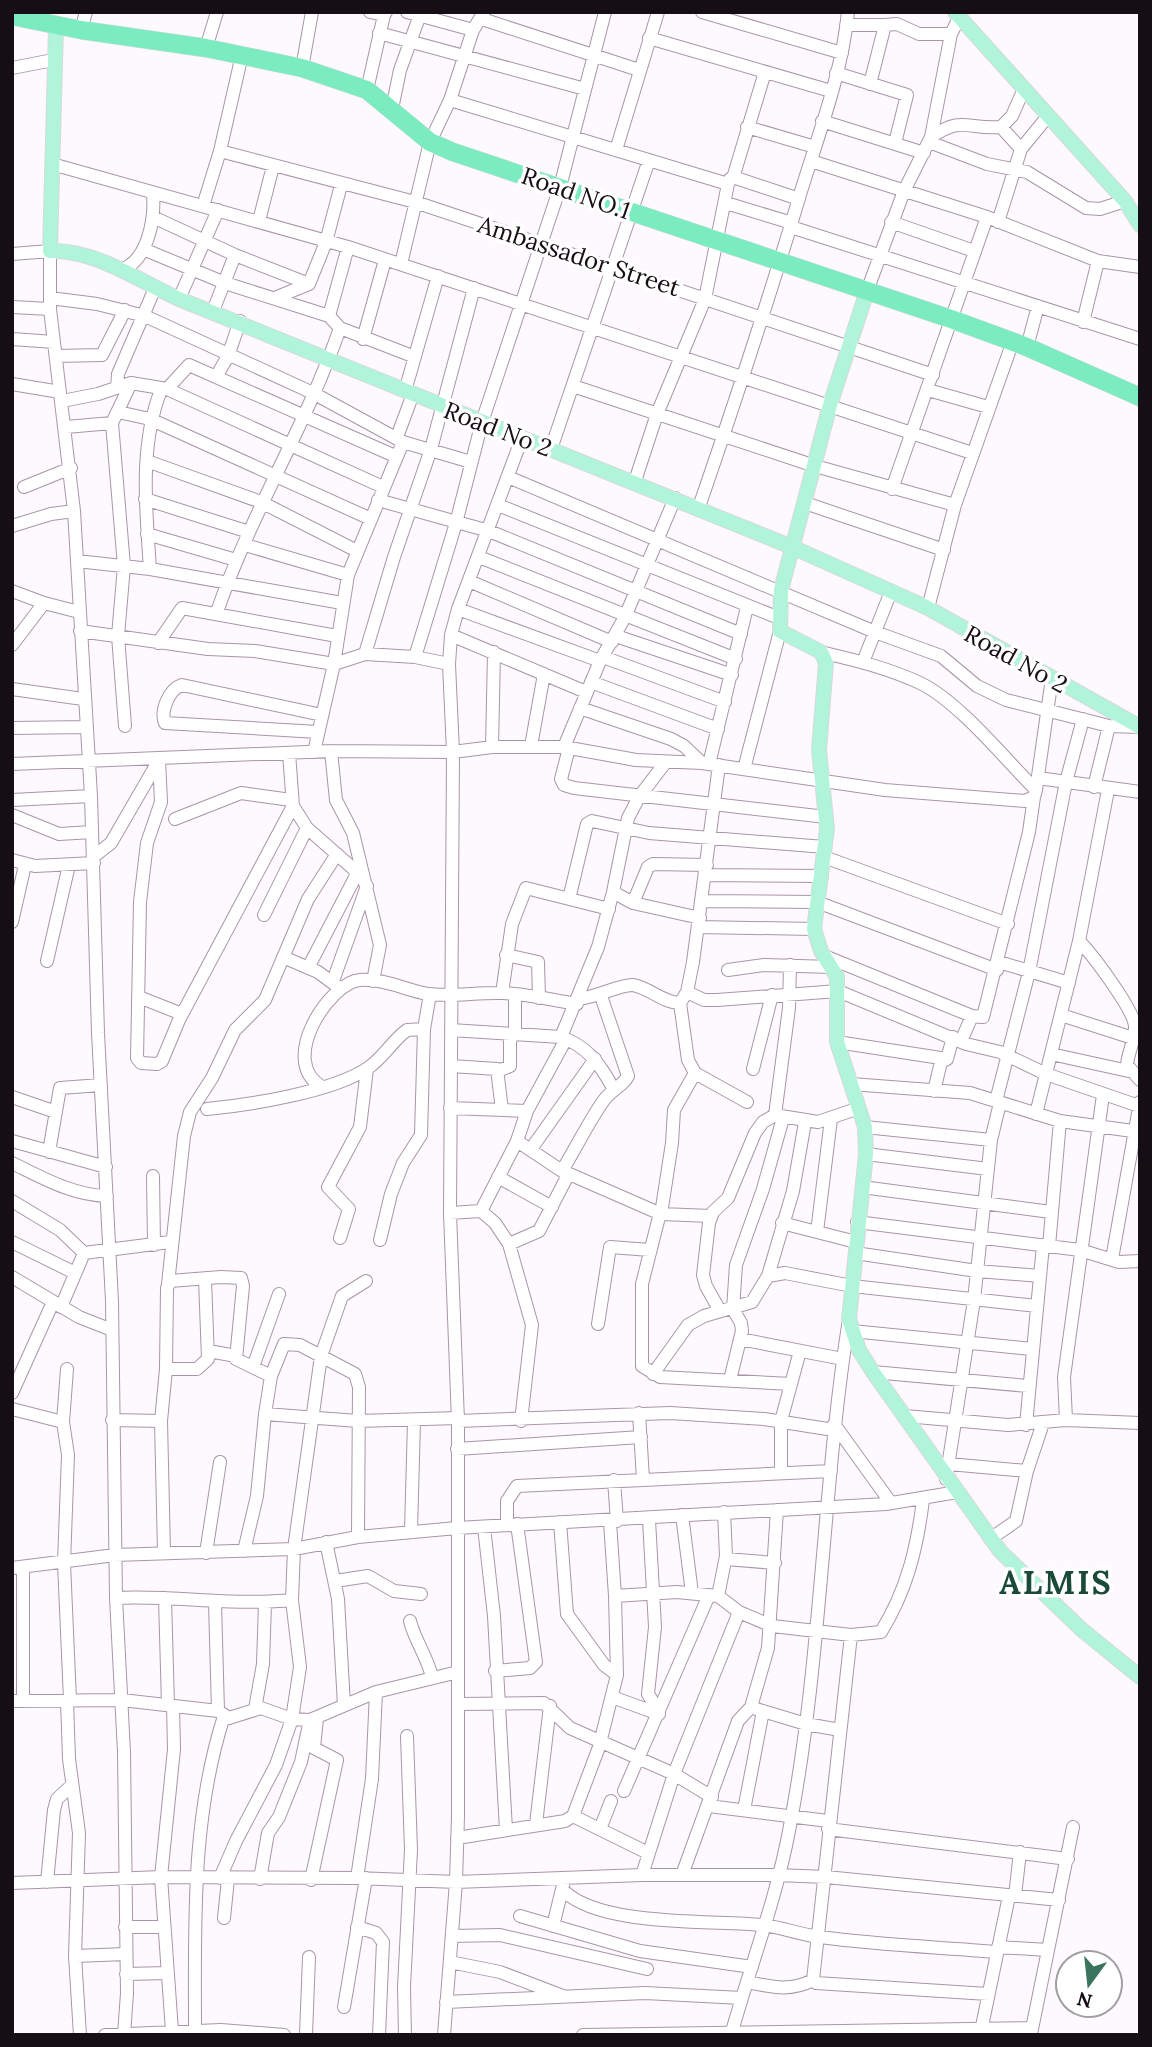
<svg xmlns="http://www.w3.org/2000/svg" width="1152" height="2047" font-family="Lora,serif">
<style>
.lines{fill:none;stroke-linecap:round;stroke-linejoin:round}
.minor-casing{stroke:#a995a8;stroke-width:14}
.major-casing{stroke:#dad8da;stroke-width:16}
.highway-casing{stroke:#dad8da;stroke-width:19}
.minor{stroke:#fff;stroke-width:12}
.major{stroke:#b0f4d9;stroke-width:14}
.highway{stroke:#7becc0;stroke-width:18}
.labels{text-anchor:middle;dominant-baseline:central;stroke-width:7;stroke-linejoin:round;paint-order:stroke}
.street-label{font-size:24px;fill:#150e15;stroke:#fff}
.district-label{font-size:32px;font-weight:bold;letter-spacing:2px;fill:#1b4a38;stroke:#fff}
</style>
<rect width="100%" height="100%" fill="#fef9fe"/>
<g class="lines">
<!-- minor casing -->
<g class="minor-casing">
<path id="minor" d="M370,12L384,15L386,12
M407,12L473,30
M702,12L842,53
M482,19L639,70
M846,25H885
M81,30L86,12
M379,33L585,89
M649,38L831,91
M206,48L217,12
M12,68L53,60
M302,68L312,12
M836,73L907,95L895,143
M870,84L885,25L897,24L919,34H951
M367,90L384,15
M450,100L728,184L705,299L657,414L635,481
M392,109L400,70L421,12
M822,121L924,153
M747,127L815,147
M1001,127L1021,149
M931,137C964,115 967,130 1001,127L1012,116L1023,91
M929,142L987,164L1027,172L1086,208L1100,209L1125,201
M616,150L658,12
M220,151L415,202L933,375
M811,161L987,217L1098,261L1140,267
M52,164L348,247L972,453
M733,178L765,72
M728,184L730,179L736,178L799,199
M726,203L792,223
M203,206L220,151L242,55
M153,217L235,255L309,284
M259,221L273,166
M891,222L974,251
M998,222L1021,149L1048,116
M791,227L1140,339
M143,249L225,283L329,316L340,328L415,357
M12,254L50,251V309L74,511L91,796L98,1033L112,1301L116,1598L124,1752L127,1993L124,2035
M401,264L430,142L450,100L473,30L484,12
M120,270C148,262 155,219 153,194
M867,291L904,191L931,137L951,34L959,18
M277,297L309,284L326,242L341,185
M50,298L97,304L145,316L313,393L403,442L471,462
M179,299L218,210
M12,307L50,309
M213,311L235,255
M329,316L348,247
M1083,322L1098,261
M12,339L54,342
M363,339L385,260
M1027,347L1038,306
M102,355L125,310
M56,356L102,355
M216,377L228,356L240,321
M12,384L60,392
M573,386L815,466L955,505
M117,388L118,374L155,288
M167,389L189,365L395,456
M928,390L988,407
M405,391L438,276
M62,401L98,394L131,383L167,389L383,487
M118,412L150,419L371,519
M66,427L112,423
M397,437L413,394
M551,449L649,160
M147,461L261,502L357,551
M508,477L875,632L941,656L977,686L1006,700L1109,726L1139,727
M24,487L71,468
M892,489L987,217
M145,499L249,532
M378,500L489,531L741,634
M805,503L944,550
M498,505L779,618
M699,507C734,405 768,302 799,198C817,138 842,75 848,12
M12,526L51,514L74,511
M147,534L236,560
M245,545L348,575
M479,557L736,659
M77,561L150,569L342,603
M150,569C146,509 139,446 161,390
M469,581L612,642
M12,591L44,603
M928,608L955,505L1013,341
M458,609L600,661
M217,612C250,515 306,426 340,328
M80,631L208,649L255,651L334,664L365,654L415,657L449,664
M451,635L586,692
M616,636L732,675
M158,643L182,608L337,636
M12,645L44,603L79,612
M821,652C854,660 888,668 920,683C958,701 1005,759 1036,790
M365,654L394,557L431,449L474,288
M415,657L456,523L482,422L560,187L605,12
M603,657L725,702
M863,662L890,594
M591,682L718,729
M12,689L83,699
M580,708L671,739L684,746L702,763
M125,726L118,636L124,566L112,423L131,383
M12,728L87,727
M318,732L165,723C160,711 169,689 182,685L322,715
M531,746L544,674
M492,747L494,652
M564,747L600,661L625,617L675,498
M569,748L561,779L564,785L574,788L826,817
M331,751L336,800L353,833L380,945L373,981
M314,752L334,664L348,575L403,442
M289,753L293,806L307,828L357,872
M159,760L161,802L147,843L140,902L137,1058L141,1063L157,1064L162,1061L179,1020L293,806
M12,764L331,751L453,752L492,747H564L636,760L702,763L885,790L1025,801L1034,797L1036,790L1052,678
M709,764L747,607
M719,765L693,962L687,992L680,1003L688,1060L695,1073L747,1102
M744,769L780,631
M1038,778L1140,792
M1094,787L1109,726
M12,800L91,796
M12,815L59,834L92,832
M175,819L241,793L291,800
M93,857L111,843L159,760
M824,857L1008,924
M12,860L35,866L94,863
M706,875L822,876
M613,892L633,903L700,918
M569,899L587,824L592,821L649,833L825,847
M703,901L817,902L997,970
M633,903L648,867L653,864L707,865
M264,915L307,828
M12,922L25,865
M698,927L814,929
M1079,941C1092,954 1135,1011 1135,1027C1135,1040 1128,1052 1127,1065L1140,1080
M506,955L538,962L539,998
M283,957L318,972L337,986
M827,957L972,1016L983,1017L1029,832L1034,797
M47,961L69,865
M999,962L1069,983
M308,968L361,866
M728,970L764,965L832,967
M333,981L367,886
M687,992L704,1000H717L838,991L966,1044L1000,1052L1046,1074L1139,1106
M502,993L512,924L526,888L609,909
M139,997L182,1014
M579,999C597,997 621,984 633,985C650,988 663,1003 680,1003
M1061,1015L1133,1038
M451,1030L561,1037C587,1046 600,1064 613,1088
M515,1035V994
M561,1037L598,947L613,892L628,818L639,797L665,763
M961,1041L972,1016
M837,1042L947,1059
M1051,1054L1133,1072
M451,1066L497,1069L502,1110
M753,1069L772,995
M498,1071L510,1066V1035
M851,1084L970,1093L1060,1121L1140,1132
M322,1087C277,1061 330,982 360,980C382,978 406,990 428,994C452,997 478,992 503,993C527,994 552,1000 577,1004
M934,1091L941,1062L947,1059L953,1037
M12,1097L56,1112
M996,1101L1029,972L1066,782L1083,719
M450,1108L527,1111
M207,1109C249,1105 333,1092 368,1068C383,1058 392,1041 407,1030L424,1029
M1036,1114L1079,941L1108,790
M775,1115L789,1008L790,965
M865,1127L991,1140
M12,1141L106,1167
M531,1149L595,1059
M49,1152L60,1088L101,1085
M866,1154L988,1169
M12,1163C43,1178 72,1195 107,1196
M563,1169C577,1146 589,1121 604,1100C611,1090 623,1086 628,1076L601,996
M567,1173L661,1214L672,1143L674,1110L695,1073
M153,1176L154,1245
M498,1177L552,1207
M862,1187L1051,1212
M12,1201L60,1230L84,1253
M481,1211L495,1223L509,1244L532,1325L521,1421
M450,1213L481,1211L517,1141L527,1111L566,1039
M711,1216L661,1214L659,1217L642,1284V1366L660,1377L791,1384
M857,1222L1080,1250L1119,1262L1140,1261
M782,1223L856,1242
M817,1232L831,1119
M340,1238L349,1209L328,1187L360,1127L367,1069
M380,1240L391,1194L403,1163L421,1135L424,1029L430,994
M12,1242L73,1272
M509,1244L539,1231L568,1175L517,1141
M1049,1246L1060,1121
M855,1253L977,1271L1040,1276
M1112,1259L1140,1102
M768,1276L793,1191L805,1122
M12,1277L79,1317L112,1330
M168,1284L184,1136L190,1112L212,1078L235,1030L265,1000L308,899L337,854
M61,1307L84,1253L170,1242
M720,1311L706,1286L703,1275L709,1223L713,1212L728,1198L755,1133L763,1122L775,1115L818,1122L859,1108
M598,1324L610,1247L650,1250
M852,1331L1032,1349
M740,1339L843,1359
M209,1351L236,1356
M253,1367L279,1294
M67,1369L63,1422L68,1455L64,1563L70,1700
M166,1369H197L208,1359L205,1279
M873,1372L1028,1386
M653,1374L688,1325L704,1316L752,1302L768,1276L785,1273L852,1286L1037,1306
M730,1380L742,1331L741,1323L733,1309L736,1265L763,1189L783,1118
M12,1393L53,1302
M12,1409L63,1422
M639,1413L643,1479
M265,1414L271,1376L284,1344L300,1345L355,1374L359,1387L358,1537
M905,1416L1008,1425L1066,1420L1140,1423
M112,1420L161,1421L164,1552
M1066,1420L1064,1377L1103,1095
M161,1421L166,1369L167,1288L170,1281L221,1277L241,1278L243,1286L236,1359L271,1376
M458,1421L670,1413L764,1419L834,1430
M834,1424L891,1503
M1026,1425L1043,1245
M457,1449L641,1437
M949,1464L1027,1471
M781,1473V1421L800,1351
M946,1479L974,1300L991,1140L1000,1103
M614,1480L617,1521
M682,1515L692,1593
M649,1520L655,1627L648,1694L659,1712
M560,1522L567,1614L604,1665L617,1675
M610,1522L615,1596L677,1592L718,1596L739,1612L772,1626L851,1635L881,1632C907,1590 917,1548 923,1500
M507,1525V1501L517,1486L831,1471
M484,1527L494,1616L506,1830
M411,1531L414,1421
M990,1539L1016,1521L1027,1471L1043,1423
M326,1542L338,1599L344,1705
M244,1551L257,1496L265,1414L358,1421L458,1418
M206,1553L220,1462
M726,1559L775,1563
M23,1567V1701
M12,1568L115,1555L294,1549L358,1537L457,1528L886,1504L957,1492
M335,1581L368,1576L394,1591L421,1594
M718,1596L726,1556L724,1512
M116,1598C175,1595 233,1606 292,1600
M165,1598L168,1705
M215,1603L218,1711
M410,1621C415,1641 427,1656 432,1677
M495,1671L530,1668L536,1662L517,1524
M612,1697L659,1714
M67,1700L69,1759L79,1833L75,1956L80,2035
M12,1701L122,1700L218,1711L229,1718L261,1708L292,1719L310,1720L376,1692L458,1672
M458,1704L544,1703L570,1728L674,1774L712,1797
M255,1709L263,1664L265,1603
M756,1709L806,1724L840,1730
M624,1791L709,1595
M709,1806L828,1821
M744,1810L763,1711
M573,1816L648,1853
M536,1824L550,1706
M600,1829L611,1801
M828,1829L1068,1859
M457,1838L565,1821L573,1816L599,1747L617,1675L615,1596
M642,1875L674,1774L739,1612
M682,1875L738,1721L751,1707L768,1648L777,1510
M220,1878L236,1841L276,1765L292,1719L300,1667L292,1600L294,1549L321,1356L342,1296L366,1281
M357,1878L372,1779L376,1692
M260,1879L268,1833L279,1817L301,1762L310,1720
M311,1880L337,1760L314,1748L317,1718
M47,1882L54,1810L57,1799L72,1785
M12,1883L161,1877L357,1878L456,1882L642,1875H777L826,1877L1059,1900
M564,1891C601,1927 712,1920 762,1925C782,1927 801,1935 820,1937C879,1945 938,1947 997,1952
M1015,1896L1020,1852
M520,1916L640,1951L752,1967
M224,1918L228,1879
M553,1926L563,1885
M125,1927H163
M357,1927L376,1933L383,1942L379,2035
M452,1936L500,1935L647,1969
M998,1947L1048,1950
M75,1956L126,1954
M450,1962L500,1972L563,1996
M126,1974L168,1973
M813,1980L851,1635
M747,1982C772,1987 790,1992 813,1980L816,1983L988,1994
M446,2002L645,1993L742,1998
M344,2007L366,1878
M172,2031L161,1877L174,1749L173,1706
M195,2031C195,1924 191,1819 224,1716
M981,2031L1009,1896
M1031,2034L1073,1827
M105,2035L221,2030L284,2035
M306,2035L309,1957
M405,2035L404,1987L411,1850L407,1736
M444,2035L456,1882L458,1816V1421L450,1213L453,752L449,664L451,635L458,609L522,438
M583,2035L1032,2028
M731,2035C750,1967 776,1900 789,1831C822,1662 822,1489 849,1319"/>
</g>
<!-- major casing -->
<g class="major-casing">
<path id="major" d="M955,12L1125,201L1140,225
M56,26L50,251C95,249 139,281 179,299L792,547L928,608L1140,727
M867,291L830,405L781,590L780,631L821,652L826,663L819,750L827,829L814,929L821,951L837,977V1042L865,1127L866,1154L849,1319L859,1350L873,1372L1000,1551L1081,1629L1140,1677"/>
</g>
<!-- highway casing -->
<g class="highway-casing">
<path id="highway" d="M12,16L81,30L206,48L302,68L367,90L430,142L453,152L951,319L1027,347L1140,397"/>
</g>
<!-- minor -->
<use href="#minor" class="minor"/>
<!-- major -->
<use href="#major" class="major"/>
<!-- highway -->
<use href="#highway" class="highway"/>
</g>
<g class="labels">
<!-- street labels -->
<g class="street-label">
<text transform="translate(576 193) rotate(19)">Road NO.1</text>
<text transform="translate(579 256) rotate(18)">Ambassador Street</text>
<text transform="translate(498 429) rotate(21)">Road No 2</text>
<text transform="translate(1016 659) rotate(29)">Road No 2</text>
</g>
<!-- district labels -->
<g class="district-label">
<text x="1056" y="1582">ALMIS</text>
</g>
</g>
<!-- border -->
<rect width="1152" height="2047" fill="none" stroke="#150e15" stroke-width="28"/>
<!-- north arrow -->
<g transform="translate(1089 1984) rotate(195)"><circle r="33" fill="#ffffff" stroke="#a19fa1" stroke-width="2"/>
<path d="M0-5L12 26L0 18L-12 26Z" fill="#3a745d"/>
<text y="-10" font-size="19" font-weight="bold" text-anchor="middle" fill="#150e15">N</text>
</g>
</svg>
